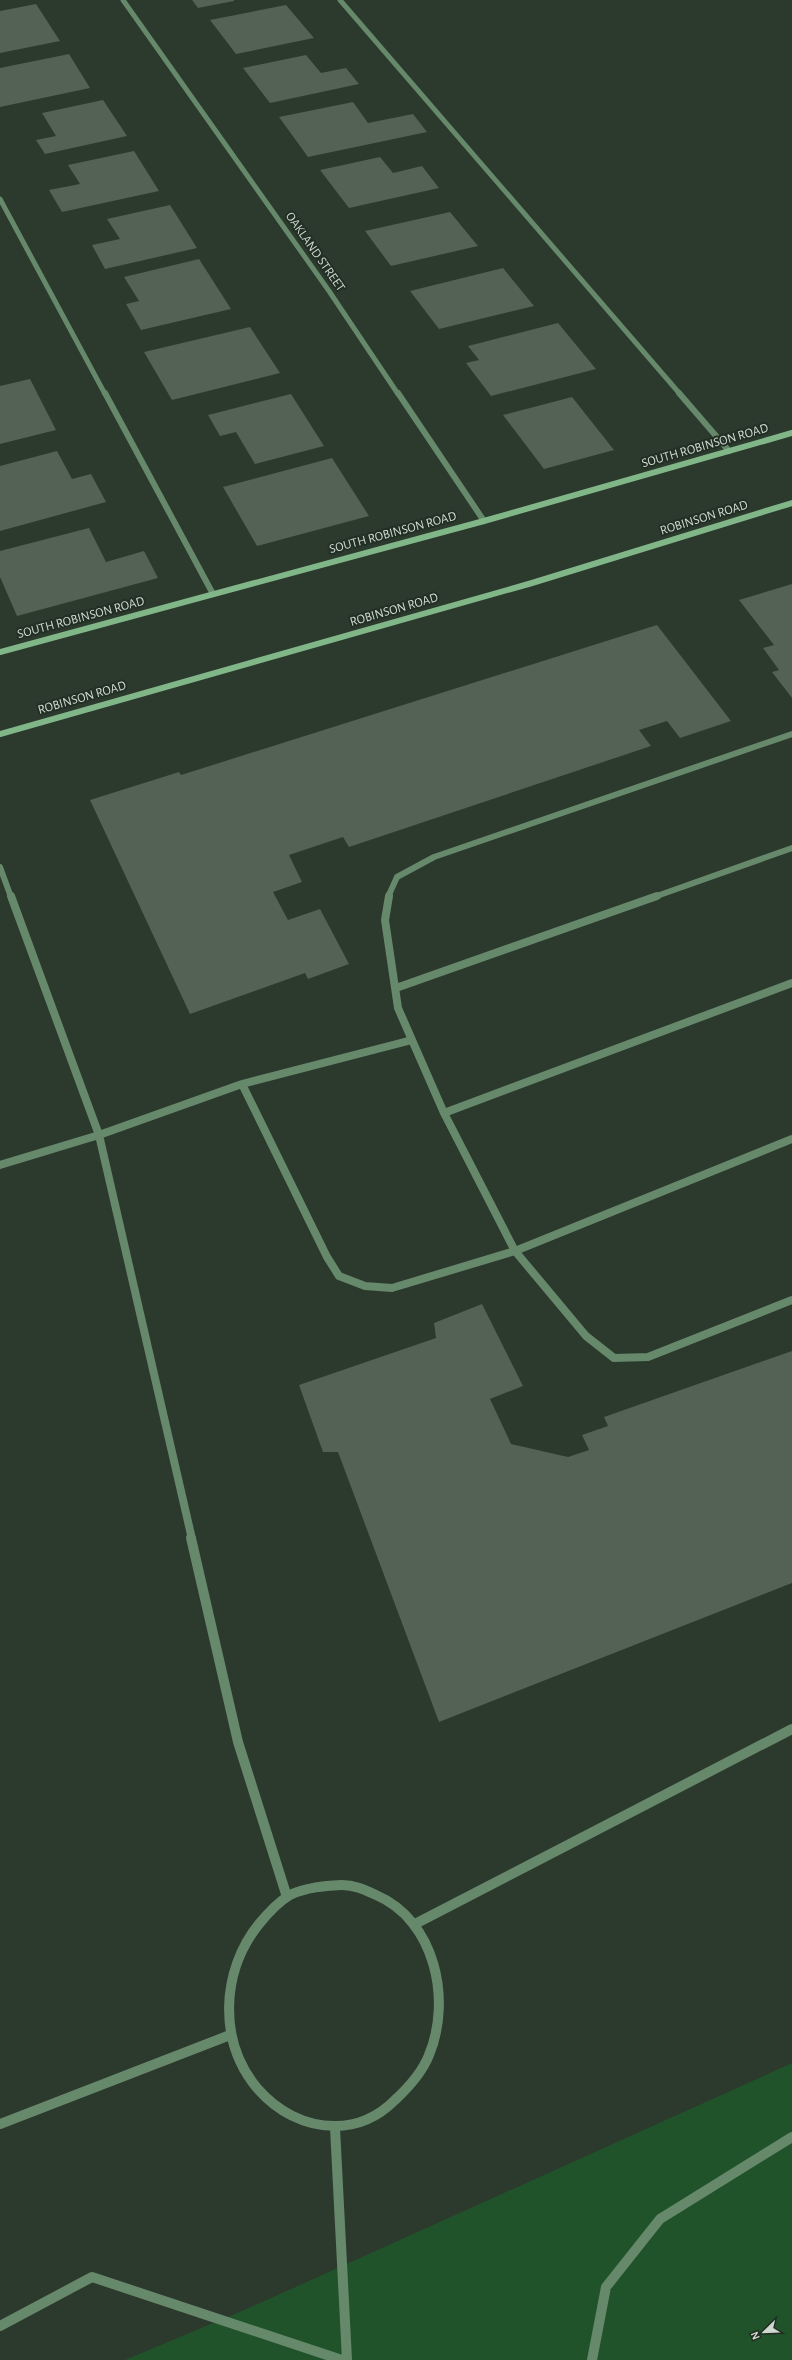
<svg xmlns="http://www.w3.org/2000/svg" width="792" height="2360" font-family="'Alegreya Sans',sans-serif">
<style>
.green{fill:#21532b}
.building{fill:#536255}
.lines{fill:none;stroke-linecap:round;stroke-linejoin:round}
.lane-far3{stroke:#66886b;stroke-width:5}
.lane-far2{stroke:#66886b;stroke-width:6}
.lane-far1{stroke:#66886b;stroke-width:8}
.lane{stroke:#66886b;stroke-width:10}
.street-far1{stroke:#66886b;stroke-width:5}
.street{stroke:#66886b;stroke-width:6}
.secondary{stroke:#80b688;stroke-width:6}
.labels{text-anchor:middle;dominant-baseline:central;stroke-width:4;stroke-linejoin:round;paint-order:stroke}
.far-street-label{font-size:13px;fill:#d0d9d1;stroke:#222f24}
</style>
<rect width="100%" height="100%" fill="#2c392d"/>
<!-- green -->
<path class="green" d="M792,2063V2360H125L249,2308Z"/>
<!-- building -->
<path class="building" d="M192,0H234V1L198,8Z
M36,4L60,41L0,53V11Z
M286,5L314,38L236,54L210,20Z
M69,54L90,88L0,107V68Z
M306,55L321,73L346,68L359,84L270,103L243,68Z
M103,100L127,136L45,154L36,140L56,136L42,113Z
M353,102L368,123L413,114L427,132L308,157L279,117Z
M134,151L159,191L62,212L49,190L80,184L68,165Z
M380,157L393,173L422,166L439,188L349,208L320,170Z
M170,205L197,248L105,269L92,245L120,239L107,219Z
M450,212L478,246L391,266L365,231Z
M199,259L231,309L141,330L126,304L139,301L124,277Z
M503,268L534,306L439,329L410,291Z
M558,323L596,369L491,396L466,363L479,360L468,346Z
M250,327L280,373L172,400L144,352Z
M30,379L56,430L0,444V386Z
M291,394L324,446L255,464L236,432L220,436L208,415Z
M572,397L614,450L544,469L503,415Z
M57,451L72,479L91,474L106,502L0,531V466Z
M332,458L369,516L257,546L223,487Z
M89,528L106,562L144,551L158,578L17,616L0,577V551Z
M792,584V698L772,672L779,670L763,648L774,645L739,600Z
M657,625L731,721L680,738L667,721L639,730L651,746L349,847L343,837L289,855L302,882L273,892L288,920L320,909L349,964L308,979L305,973L190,1014L90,800L179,772L181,775Z
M482,1304L523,1386L490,1399L511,1444L568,1457L589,1450L582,1435L608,1426L604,1417L792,1351V1583L439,1722L338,1452H323L299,1385L436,1338L434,1323Z"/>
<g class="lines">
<!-- lane-far3 -->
<path class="lane-far3" d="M340,0L680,394
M0,199L105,394"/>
<!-- lane-far2 -->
<path class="lane-far2" d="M105,393L213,594
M679,393L729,451
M0,867L11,897
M388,897L397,877L434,857L792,734
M654,897L792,848"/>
<!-- lane-far1 -->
<path class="lane-far1" d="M11,896L99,1135L192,1539
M389,896L385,920L398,1008L444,1113L515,1251L586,1336L614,1358L648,1357L792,1300
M396,988L657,896
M412,1040L242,1084L327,1257L339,1276L365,1286L392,1288L515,1251L792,1139
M444,1113L792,983
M0,1165L99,1135L242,1084"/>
<!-- lane -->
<path class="lane" d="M191,1538L238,1742L287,1897
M342,1885C355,1885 365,1890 376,1895C435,1920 452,2000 429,2055C422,2073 409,2087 395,2100C379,2116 358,2126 335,2126C304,2126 277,2111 257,2088C218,2041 221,1971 259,1924C268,1913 278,1902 290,1895C307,1887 325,1886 342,1885Z
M415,1924L792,1729
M0,2124L230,2035
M335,2128L347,2360
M0,2326L92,2277L342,2360
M592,2360L606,2287L660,2219L792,2137"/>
<!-- street-far1 -->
<path class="street-far1" d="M123,0L329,291L398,394"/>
<!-- street -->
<path class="street" d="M398,393L484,521"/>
<!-- secondary -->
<path class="secondary" d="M0,652L484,521L792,433
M0,734L532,583L792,503"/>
</g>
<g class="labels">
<!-- far-street labels -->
<g class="far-street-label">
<text transform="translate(315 252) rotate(55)">OAKLAND STREET</text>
<text transform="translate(705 446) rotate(-16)">SOUTH ROBINSON ROAD</text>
<text transform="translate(704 518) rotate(-17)">ROBINSON ROAD</text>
<text transform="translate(393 533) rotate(-15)">SOUTH ROBINSON ROAD</text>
<text transform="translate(394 610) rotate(-16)">ROBINSON ROAD</text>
<text transform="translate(81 618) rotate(-15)">SOUTH ROBINSON ROAD</text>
<text transform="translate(82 698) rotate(-16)">ROBINSON ROAD</text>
</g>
</g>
<!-- north arrow -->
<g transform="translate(764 2332) rotate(247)" stroke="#222f24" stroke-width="3" paint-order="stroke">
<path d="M0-3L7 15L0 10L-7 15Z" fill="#d0d9d1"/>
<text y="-6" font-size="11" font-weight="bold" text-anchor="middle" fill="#d0d9d1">N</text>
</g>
</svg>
